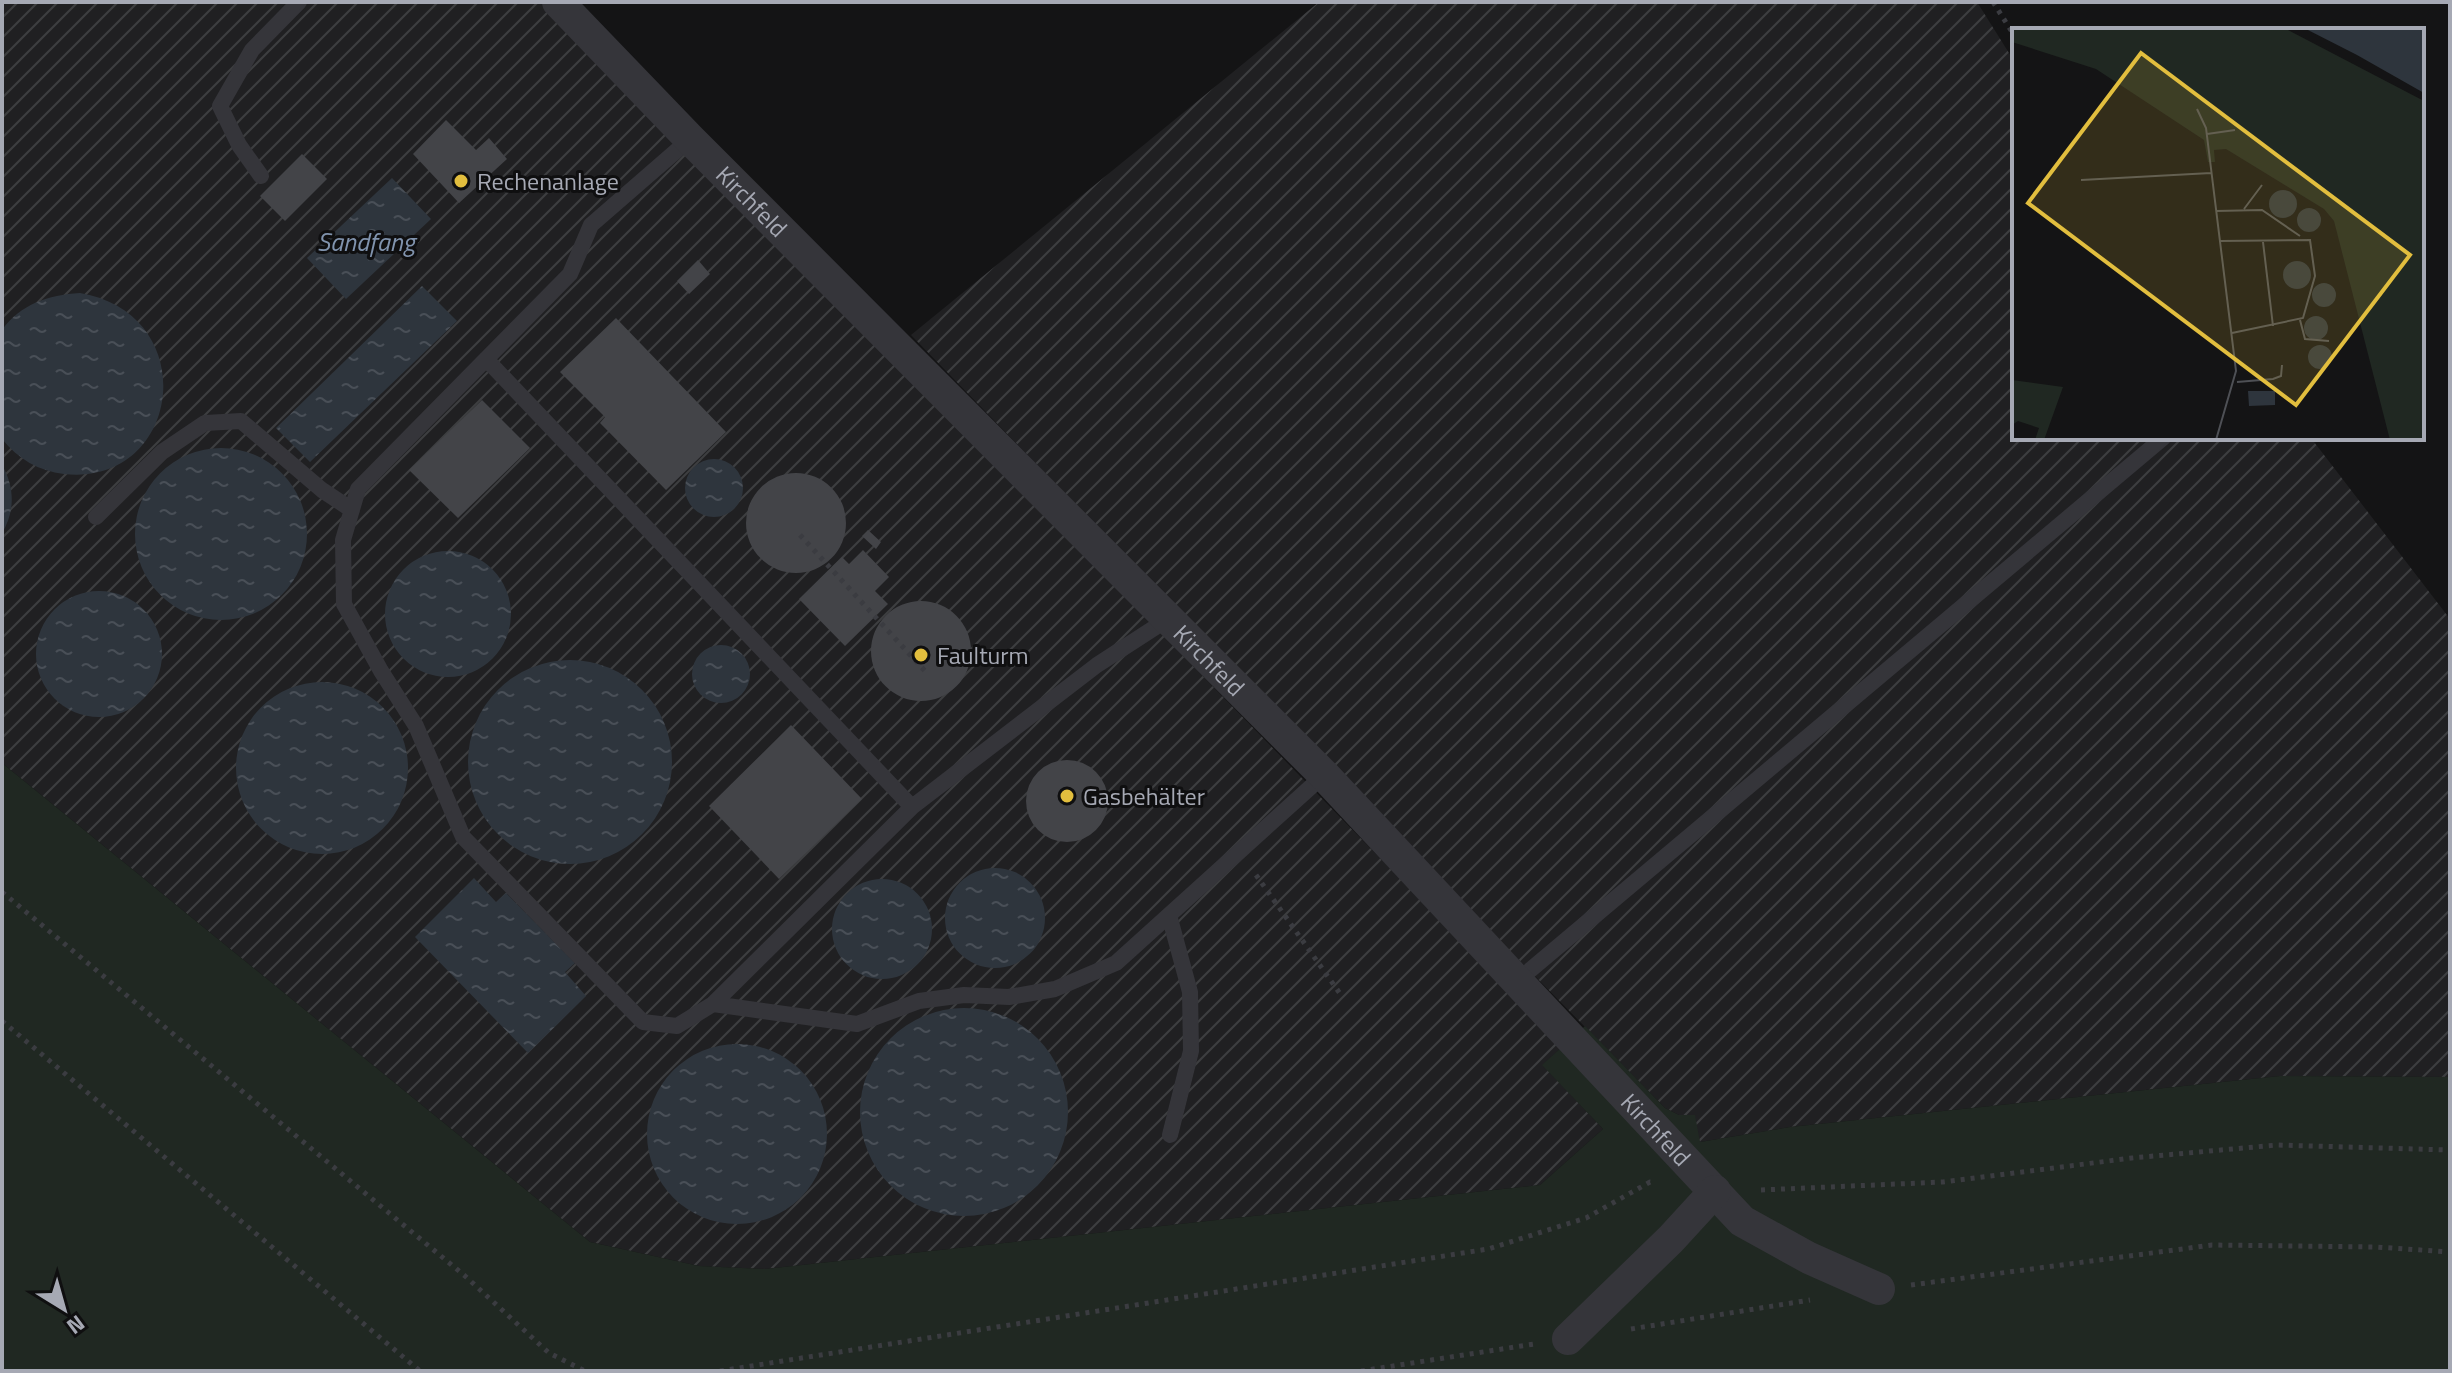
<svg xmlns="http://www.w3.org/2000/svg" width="2452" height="1373" font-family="'Titillium Web',sans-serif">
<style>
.industrial{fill:url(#industrial-furrows)}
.grass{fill:#202822}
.water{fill:url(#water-ripples)}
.building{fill:#434448}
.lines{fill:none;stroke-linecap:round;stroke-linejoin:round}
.path{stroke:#3b3c41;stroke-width:5;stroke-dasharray:4 6;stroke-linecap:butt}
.service{stroke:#35353a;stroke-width:16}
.minor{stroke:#35353a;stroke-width:32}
.poi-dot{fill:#e2be3e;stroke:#0f0f10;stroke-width:3}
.labels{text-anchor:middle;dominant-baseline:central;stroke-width:6;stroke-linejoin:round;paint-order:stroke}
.poi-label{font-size:24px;fill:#a6a9b4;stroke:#0f0f10;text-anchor:start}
.street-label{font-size:24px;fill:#a6a9b4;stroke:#0f0f10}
.water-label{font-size:26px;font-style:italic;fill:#8093ad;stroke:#0f0f10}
.inset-road{fill:none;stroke:#4e5055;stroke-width:2}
.view{fill:#e2be3e;fill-opacity:0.15;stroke:#e2be3e;stroke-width:4}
.inset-edge{fill:none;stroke:#a6a9b4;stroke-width:4}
</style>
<defs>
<pattern id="industrial-furrows" width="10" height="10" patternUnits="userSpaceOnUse" patternTransform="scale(2)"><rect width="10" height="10" fill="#202022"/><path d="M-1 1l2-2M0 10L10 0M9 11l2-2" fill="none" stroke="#3d3e40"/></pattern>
<pattern id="water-ripples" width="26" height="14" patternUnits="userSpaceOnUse" patternTransform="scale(2)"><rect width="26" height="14" fill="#2e353d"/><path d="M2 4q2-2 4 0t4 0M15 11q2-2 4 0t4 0" fill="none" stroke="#494f57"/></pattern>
</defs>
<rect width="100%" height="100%" fill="#141415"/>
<!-- industrial -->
<path class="industrial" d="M2,2H546L1563,1046L1543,1065L1603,1129L1540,1185L765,1269L699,1266L590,1242L2,763Z
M1319,2H1977L2014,61V438H2311L2450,619V1077L2280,1076L1790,1127L1700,1142L1679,1115L1665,1108L1518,959L911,335Z"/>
<!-- grass -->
<path class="grass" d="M2,763L590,1242L699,1266L765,1269L1540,1185L1603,1129L1542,1065L1585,1026L1665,1108L1679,1115H1695L1700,1142L1790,1127L2280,1076L2450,1077V1371H2Z"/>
<!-- water -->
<path class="water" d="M392,178L431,219L346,299L307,258Z
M422,286L457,321L310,462L276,428Z
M80,293C204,314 182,487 64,474C39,471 18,459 2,439V330C21,304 48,295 80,293Z
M135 534a86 86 0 1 1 172 0a86 86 0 1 1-172 0Z
M685 488a29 29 0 1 1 58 0a29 29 0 1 1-58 0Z
M2,465C15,487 15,512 2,533Z
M385 614a63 63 0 1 1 126 0a63 63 0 1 1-126 0Z
M36 654a63 63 0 1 1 126 0a63 63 0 1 1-126 0Z
M692 674a29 29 0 1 1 58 0a29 29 0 1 1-58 0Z
M468 762a102 102 0 1 1 204 0a102 102 0 1 1-204 0Z
M236 768a86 86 0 1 1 172 0a86 86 0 1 1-172 0Z
M945 918a50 50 0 1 1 100 0a50 50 0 1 1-100 0Z
M474,878L496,902L506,893L575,963L565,972L586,996L528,1053L415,937Z
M832 929a50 50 0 1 1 100 0a50 50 0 1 1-100 0Z
M860 1112a104 104 0 1 1 208 0a104 104 0 1 1-208 0Z
M647 1134a90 90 0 1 1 180 0a90 90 0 1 1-180 0Z"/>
<!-- building -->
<path class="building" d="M446,120L476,150L489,138L507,159L459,203L413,154Z
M302,154L327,179L285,221L260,196Z
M698,260L710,274L689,294L677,281Z
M616,318L726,432L666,490L600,423L605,417L560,372Z
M482,400L530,448L458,518L409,470Z
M746 523a50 50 0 1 1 100 0a50 50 0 1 1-100 0Z
M868,530L881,542L876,549L862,536Z
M863,550L889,577L875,591L888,604L845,646L799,599L842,557L849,564Z
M871 651a50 50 0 1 1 100 0a50 50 0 1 1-100 0Z
M791,725L862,799L779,879L709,806Z
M1026 801a41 41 0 1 1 82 0a41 41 0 1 1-82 0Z"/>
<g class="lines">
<!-- path -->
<path class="path" d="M1993,2L2014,35
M800,535L925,671
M1256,875L1341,995
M2,892L465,1276L549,1353L585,1371
M2,1021L420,1371
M1761,1190L1943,1182L2132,1158L2277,1145L2450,1150
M1911,1285L2212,1245L2376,1247L2450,1252
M1631,1329L1810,1300
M720,1371L1488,1249L1586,1218L1650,1182L1656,1183
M1361,1371L1534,1344"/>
<!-- service -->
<path class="service" d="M690,139L591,225L570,274L358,489L343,540L344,604L381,671L416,726L463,837L643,1022L677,1026L713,1004L912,807L1097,665L1168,619
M261,176L239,145L220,106L252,50L299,2
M486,359L912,807
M96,517L162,452L205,423L241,421L322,490L352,510
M1169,915L1190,992L1191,1051L1170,1135
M1516,982L2163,438
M713,1004L857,1024L919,1001L964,995L1009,997L1055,989L1116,963L1324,775"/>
<!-- minor -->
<g class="minor">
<path id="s1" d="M558,2L690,139L1324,775L1742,1221L1809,1258L1879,1289"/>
<path d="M1568,1339L1671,1239L1715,1191"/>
</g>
</g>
<!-- markers -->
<g class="poi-dot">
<circle cx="461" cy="181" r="8"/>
<circle cx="921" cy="655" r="8"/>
<circle cx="1067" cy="796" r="8"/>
</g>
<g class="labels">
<!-- poi labels -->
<g class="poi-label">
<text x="477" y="181">Rechenanlage</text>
<text x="937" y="655">Faulturm</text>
<text x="1083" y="796">Gasbehälter</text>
</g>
<!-- street labels -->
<g class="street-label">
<text stroke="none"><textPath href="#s1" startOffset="278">Kirchfeld</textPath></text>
<text stroke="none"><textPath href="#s1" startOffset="926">Kirchfeld</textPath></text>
<text stroke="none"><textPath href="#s1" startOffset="1574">Kirchfeld</textPath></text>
</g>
<!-- water labels -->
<g class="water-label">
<text x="366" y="241">Sandfang</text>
</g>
</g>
<!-- overview -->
<g transform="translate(2012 28)">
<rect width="412" height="412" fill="#141415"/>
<path d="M0,0H272L412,73V412H378L322,193L312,181L214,121L202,122L203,134H196L192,112L84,41L0,14Z" fill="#202822"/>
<path d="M0,352L51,359L32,412H23L27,400L6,393L0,397Z" fill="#202822"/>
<path d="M292,0H412V65L345,27ZM257 176a14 14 0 1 1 28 0a14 14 0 1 1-28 0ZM285 192a12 12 0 1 1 24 0a12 12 0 1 1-24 0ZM271 247a14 14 0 1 1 28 0a14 14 0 1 1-28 0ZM300 267a12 12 0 1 1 24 0a12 12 0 1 1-24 0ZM292 300a12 12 0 1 1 24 0a12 12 0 1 1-24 0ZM296 329a12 12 0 1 1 24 0a12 12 0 1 1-24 0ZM236,363H263V377L237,378Z" fill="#2e353d"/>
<path class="inset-road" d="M185,81L194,100L224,343L204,412M195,106L223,102M69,152L199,145M232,181L250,157M204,183L250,182L288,208M208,213L298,212L303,248L291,290L220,305M251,214L261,298M288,292L293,311L317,313M225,354L261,351L269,348L270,337"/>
<path class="view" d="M129,25L398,227L284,377L16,175Z"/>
<rect width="412" height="412" class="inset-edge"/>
</g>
<!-- border -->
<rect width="2452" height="1373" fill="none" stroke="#a6a9b4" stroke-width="8"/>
<!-- north arrow -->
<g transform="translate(64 1309) rotate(143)" stroke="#0f0f10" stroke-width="6" paint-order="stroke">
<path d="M0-6L14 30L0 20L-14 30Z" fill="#a6a9b4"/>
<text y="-12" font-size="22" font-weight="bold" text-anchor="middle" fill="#a6a9b4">N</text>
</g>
</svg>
